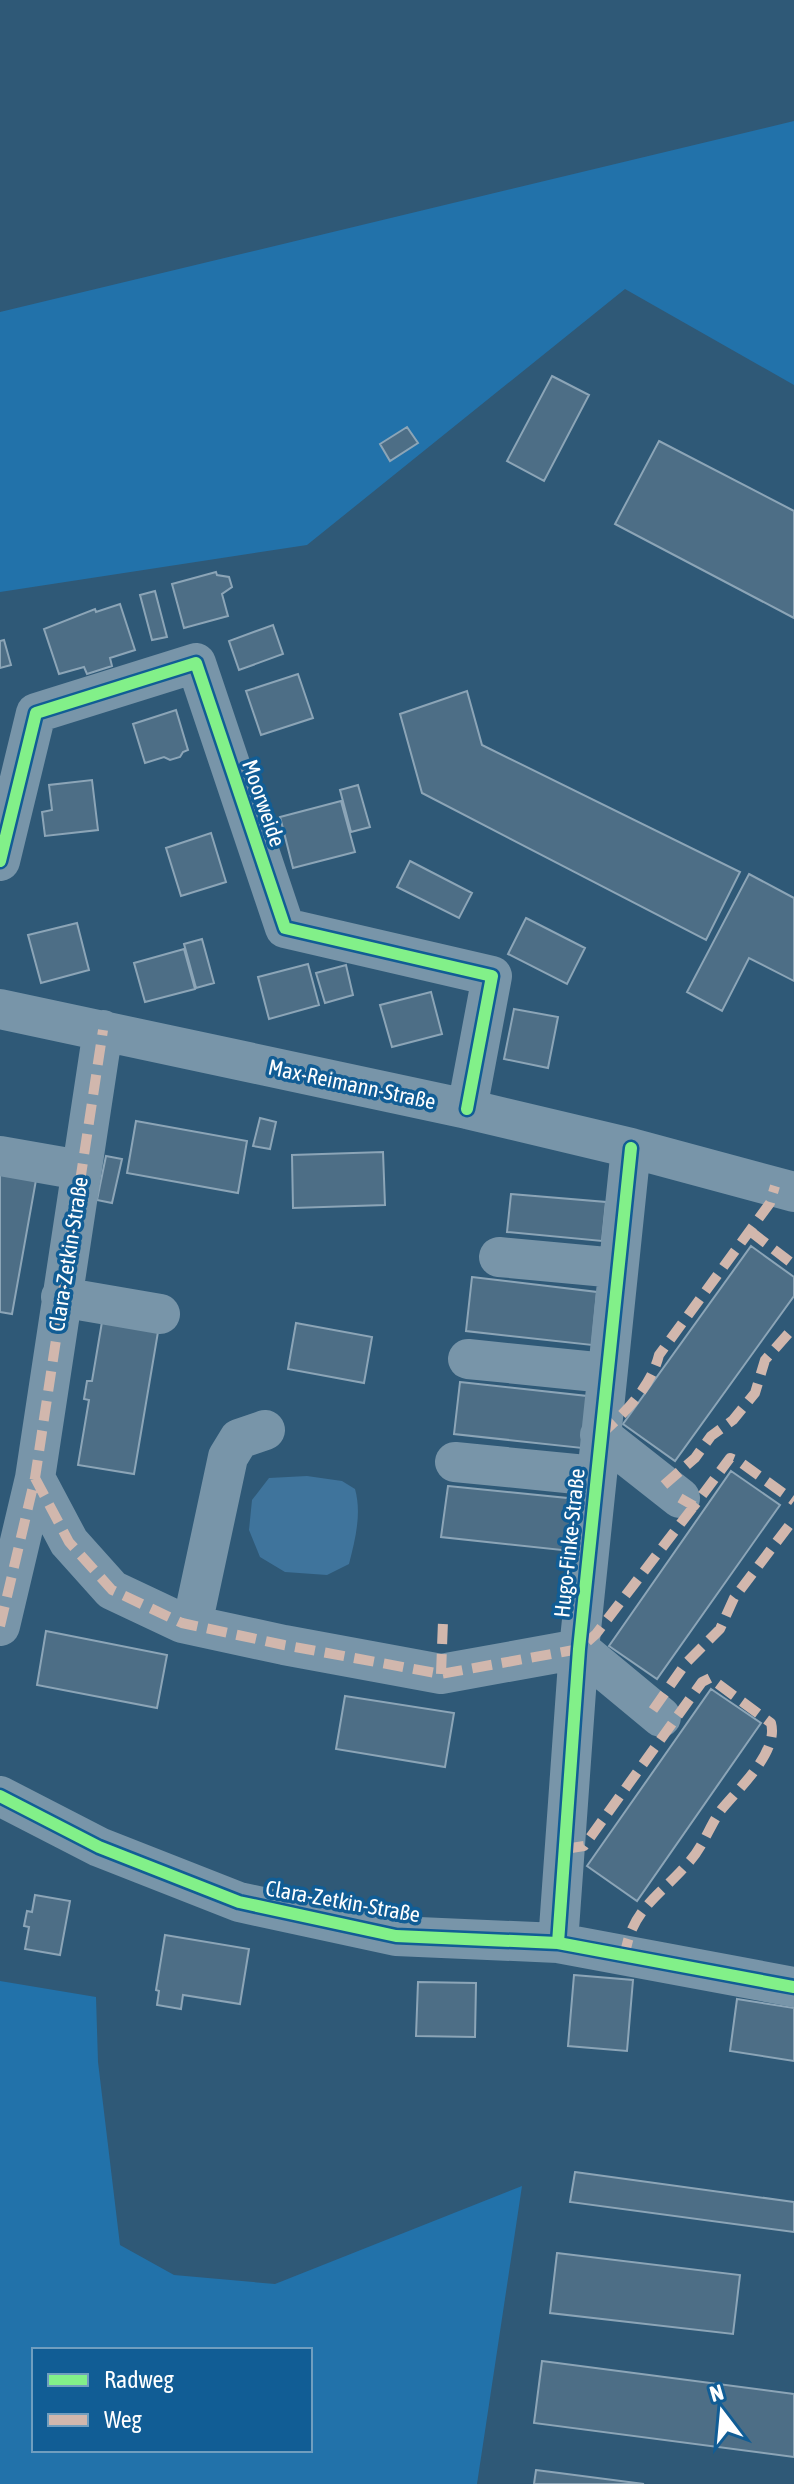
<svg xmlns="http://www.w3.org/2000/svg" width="794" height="2484" font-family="'Asap Condensed',sans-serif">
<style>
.green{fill:#2272aa;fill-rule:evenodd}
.water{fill:#3f749c}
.building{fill:#4d6e86;stroke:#8ca5b7;stroke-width:2}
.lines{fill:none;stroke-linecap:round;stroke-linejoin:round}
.minor{stroke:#7895a9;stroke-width:40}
.quiet{stroke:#d1b7ad;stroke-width:10;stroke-dasharray:20 10;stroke-linecap:butt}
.cycleway-casing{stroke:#115d95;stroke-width:17}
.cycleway{stroke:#82f089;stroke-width:12}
.labels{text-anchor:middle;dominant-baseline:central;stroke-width:7;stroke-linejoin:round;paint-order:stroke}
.street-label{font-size:22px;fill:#fff;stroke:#115d95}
</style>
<rect width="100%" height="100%" fill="#2f5977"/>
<!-- green -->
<path class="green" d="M794,121V385L625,289L307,545L0,592V312Z
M0,1981L96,1997L98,2062L120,2245L174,2275L275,2284L522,2186L477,2484H0ZM34,2350H310V2450H34Z"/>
<!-- water -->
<path class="water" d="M307,1476L342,1481L355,1489C362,1514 355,1540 349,1564L327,1575L285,1572L260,1557L249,1530L252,1500L269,1478Z"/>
<!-- building -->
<path class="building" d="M552,376L589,395L544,481L507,461Z
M407,427L418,443L390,461L380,444Z
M659,441L794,511V618L615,524Z
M216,572L217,575L229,577L232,587L222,594L228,616L184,628L172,584Z
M155,591L167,637L152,640L140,595Z
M120,604L135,650L110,658L112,666L87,674L84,667L59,674L44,629L95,609L96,612Z
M273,625L283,654L239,670L229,641Z
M4,640L11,665L0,668V641Z
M298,674L313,718L261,735L246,691Z
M467,691L482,745L740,872L706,940L422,793L400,714Z
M176,710L188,750L183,752L180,757L170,760L164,757L145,763L133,724Z
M92,780L98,830L45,836L42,812L52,810L49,785Z
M358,785L370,827L351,832L340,790Z
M341,801L355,852L293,868L280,817Z
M211,833L226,882L181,896L166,848Z
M410,861L472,893L459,918L397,887Z
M749,874L794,898V981L749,958L722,1011L687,992Z
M526,918L585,948L567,984L508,954Z
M77,923L89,970L41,983L28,935Z
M202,939L214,983L196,988L184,944Z
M184,949L195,989L145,1002L134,963Z
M308,964L319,1005L269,1019L258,977Z
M346,965L353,995L325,1003L316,973Z
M431,992L442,1034L392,1047L380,1005Z
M514,1009L558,1017L548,1068L504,1059Z
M260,1118L276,1122L270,1149L253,1146Z
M136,1121L247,1141L238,1193L127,1173Z
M383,1152L385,1205L293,1208L292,1155Z
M106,1156L122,1159L112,1203L97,1200Z
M0,1174L36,1180L12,1314L0,1312Z
M511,1194L606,1202L602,1241L507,1232Z
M751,1246L794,1277V1296L675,1461L623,1424Z
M472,1277L597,1292L592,1345L466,1331Z
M103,1316L159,1326L134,1474L78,1465L89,1400L84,1399L87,1381H92Z
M296,1323L372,1337L364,1383L288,1369Z
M460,1382L587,1396L582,1448L454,1434Z
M731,1471L780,1505L657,1679L609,1646Z
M448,1486L577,1499L571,1551L441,1537Z
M46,1631L167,1655L157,1708L37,1685Z
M711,1689L761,1723L637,1901L587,1866Z
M345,1696L454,1713L445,1767L336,1749Z
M35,1895L70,1901L60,1955L25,1949L29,1927L24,1926L27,1911L32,1912Z
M165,1935L249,1949L240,2004L183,1995L181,2009L157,2005L159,1991L156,1990Z
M574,1975L633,1980L627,2051L568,2046Z
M418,1982L476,1983L475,2037L416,2036Z
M737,1999L794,2008V2061L730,2051Z
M575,2172L794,2202V2232L570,2202Z
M557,2253L740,2275L733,2334L550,2313Z
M542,2361L794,2394V2457L534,2423Z
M536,2470L644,2484H534Z"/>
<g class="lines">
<!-- minor -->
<path class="minor" d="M0,861L36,713L196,663L285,928L492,976L467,1109
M0,1009L467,1109L631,1148L794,1192
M0,1156L80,1170
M499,1257L617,1268
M61,1297L160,1314
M468,1359L606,1373
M600,1435L680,1498
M455,1462L596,1476
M35,1478L69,1542L112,1590L182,1623L284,1645L441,1674L579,1649L661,1717
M192,1625L228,1457L239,1439L265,1430
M0,1626L35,1478L103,1030
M0,1796L99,1847L239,1902L396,1936L558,1943L794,1987
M558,1943L579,1649L631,1148"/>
<!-- quiet -->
<path class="quiet" d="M750,1231L794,1265
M600,1435C624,1414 651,1387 659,1355L770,1203L775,1186
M35,1478L69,1542L112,1590L182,1623L284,1645L441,1674L579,1649L596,1634L694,1506
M664,1485L695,1458L711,1436L733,1420L755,1393L765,1360L794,1327
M680,1498L694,1506L730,1458L740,1462L794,1501
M0,1626L35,1478L103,1030
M441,1674L443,1621
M653,1710L686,1663L720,1629L734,1598L794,1519
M565,1849L584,1846L702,1682L710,1678L771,1723C779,1752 738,1789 721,1810C709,1827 703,1847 689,1862C661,1895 631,1909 625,1955"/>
<!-- cycleway casing -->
<g class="cycleway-casing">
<path id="cycleway" d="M0,861L36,713L196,663L285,928L492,976L467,1109
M0,1796L99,1847L239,1902L396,1936L558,1943L794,1987
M558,1943L579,1649L631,1148"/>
</g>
<!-- cycleway -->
<use href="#cycleway" class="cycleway"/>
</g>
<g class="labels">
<!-- street labels -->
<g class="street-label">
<text transform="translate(264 803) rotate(71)">Moorweide</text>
<text transform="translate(352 1084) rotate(12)">Max-Reimann-Straße</text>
<text transform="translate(68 1254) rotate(-81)">Clara-Zetkin-Straße</text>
<text transform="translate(569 1543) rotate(-84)">Hugo-Finke-Straße</text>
<text transform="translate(343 1901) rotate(10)">Clara-Zetkin-Straße</text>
</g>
</g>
<!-- legend -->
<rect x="32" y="2348" width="280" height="104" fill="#115d95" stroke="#709ebf" stroke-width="2"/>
<rect x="48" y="2374" width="40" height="12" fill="#82f089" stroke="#709ebf" stroke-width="2"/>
<text x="104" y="2388" font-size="24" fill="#ffffff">Radweg</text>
<rect x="48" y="2414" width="40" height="12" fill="#d1b7ad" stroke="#709ebf" stroke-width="2"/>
<text x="104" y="2428" font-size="24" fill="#ffffff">Weg</text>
<!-- north arrow -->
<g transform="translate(722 2412) rotate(344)" stroke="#115d95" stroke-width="6" paint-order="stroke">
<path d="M0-6L14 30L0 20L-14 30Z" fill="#ffffff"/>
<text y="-12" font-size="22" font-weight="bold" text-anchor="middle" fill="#ffffff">N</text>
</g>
</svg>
